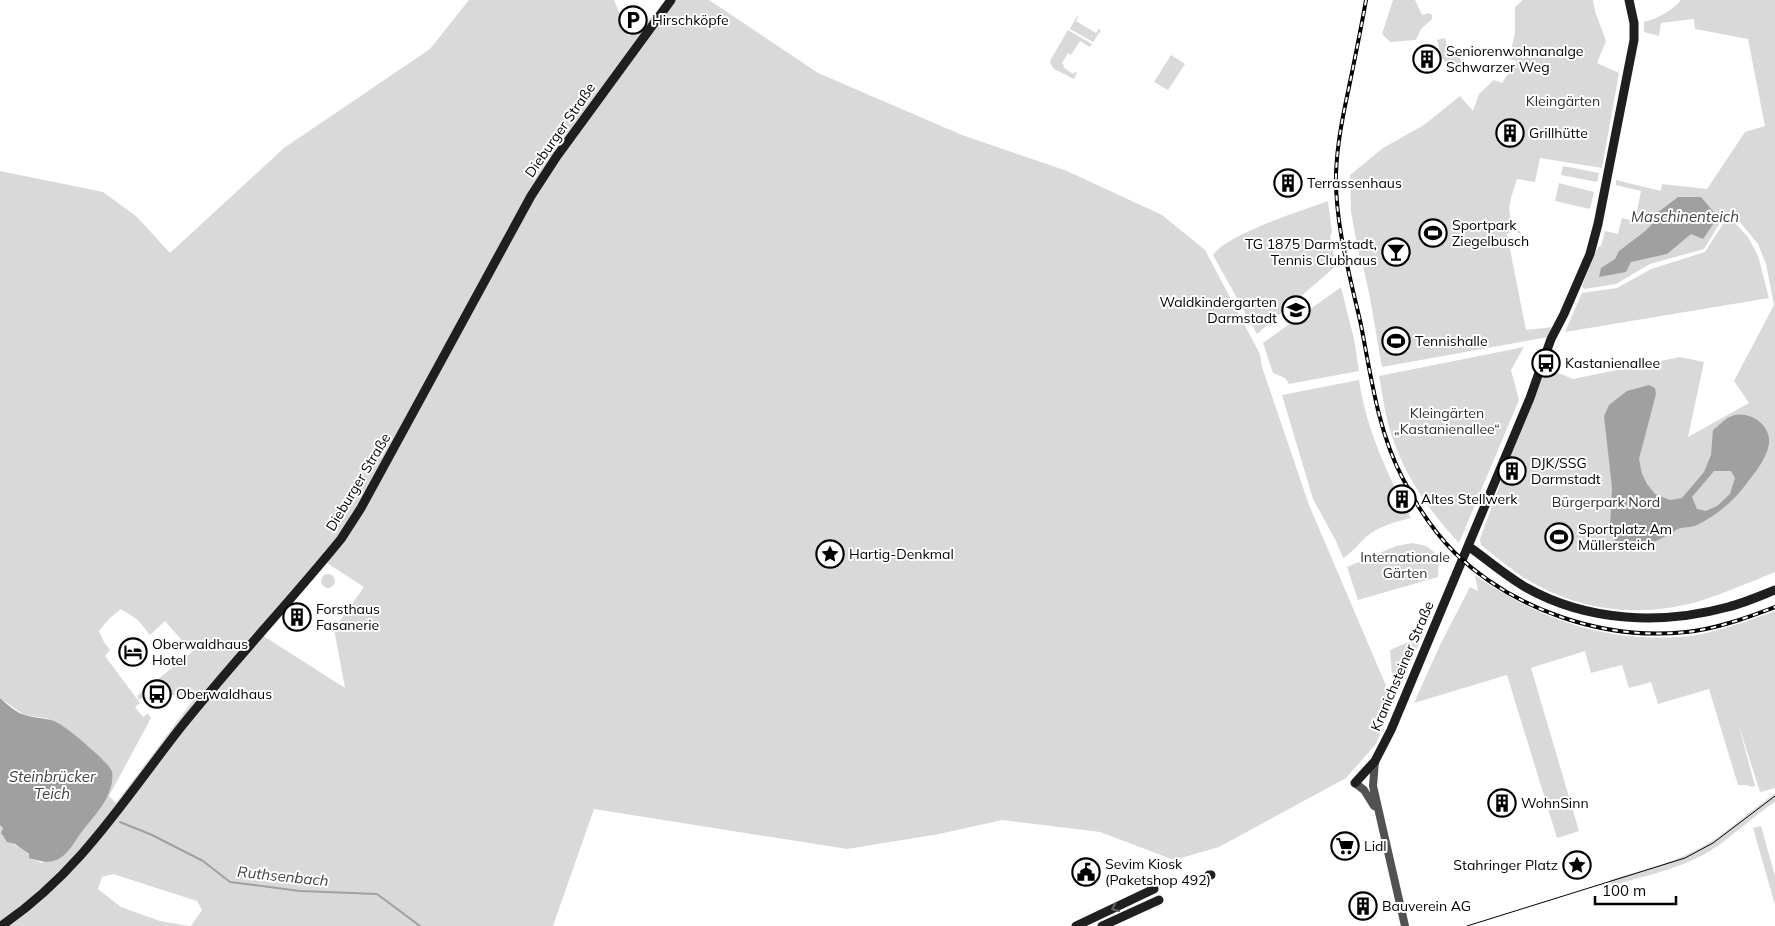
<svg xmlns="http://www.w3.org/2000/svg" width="1775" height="926" font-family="Mulish,sans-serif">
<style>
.green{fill:#d9d9d9;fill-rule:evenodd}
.water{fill:#a0a0a0;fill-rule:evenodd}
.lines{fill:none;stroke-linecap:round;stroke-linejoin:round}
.stream{stroke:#a0a0a0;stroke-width:2}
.tertiary{stroke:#525252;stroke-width:8}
.secondary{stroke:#1f1f1f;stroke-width:9}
.tram{stroke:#000;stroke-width:1}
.rail-casing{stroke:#000;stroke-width:4}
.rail{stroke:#fff;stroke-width:2;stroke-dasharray:5.5;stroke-linecap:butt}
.oneway{stroke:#626262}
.labels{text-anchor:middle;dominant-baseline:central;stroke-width:4;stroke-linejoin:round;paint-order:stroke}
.poi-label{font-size:14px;fill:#000;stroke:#fff;text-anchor:start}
.park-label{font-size:14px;fill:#303030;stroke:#fff}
.street-label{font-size:14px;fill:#000;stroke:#fff}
.water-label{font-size:15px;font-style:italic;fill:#414141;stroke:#fff}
</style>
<rect width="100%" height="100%" fill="#fff"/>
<!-- green -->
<path class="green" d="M469,0H614L629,36L671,0H709L818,73L962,135L1067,171L1162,215L1205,250L1260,354L1262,367L1309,505L1393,702L1376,744L1346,778L1219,847L1174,860L1100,832L1002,820L939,834L847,849L594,809L553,926H191L202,910L197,901L113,874L102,877L98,889L121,907L160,921L189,926H0V825L3,828L2,836C10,845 25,847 32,859L42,863L82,831L109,794L113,777L112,770L90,748L58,723L45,718L24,715L0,698V171L103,192L136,216L170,253L284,148L430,49ZM324,561L364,587L334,629L345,688L262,635ZM121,609L138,620L150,635L165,621L192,652L137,696L139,700L151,691L194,699L116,803L109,796L151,718L148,714L143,717L135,707L140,703L105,656L110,650L104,642L99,631L110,618Z
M1393,0H1415L1422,15L1429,13L1432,15V19L1421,29L1416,40L1390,42L1382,34Z
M1523,0H1593L1595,11L1606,41L1597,63L1619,73L1602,168L1540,158L1535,182L1517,179C1510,203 1502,213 1522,234L1513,231L1507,234L1526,330L1553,327L1548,337L1382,367L1370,298L1363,266L1359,255L1351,212L1350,175L1383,148L1424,125L1460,96L1473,111L1479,94L1494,80L1502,83L1517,61L1509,59L1515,33V7Z
M1681,0H1775V572C1750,582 1725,593 1700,601C1637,619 1575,611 1520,575C1507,566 1494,555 1481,545L1480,539L1514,446L1544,374L1548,376L1551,370L1573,379L1680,357L1704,362L1688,437L1749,403L1734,381L1774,305L1766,264L1758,244L1739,221L1720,223L1704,249L1650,264L1616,284L1584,289L1582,286L1598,247L1601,246L1605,231L1618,234L1622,218L1630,220L1632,215L1636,216L1641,191L1616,185V180L1661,191L1662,184L1707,189L1745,132L1765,126L1748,39L1695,29L1694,19L1661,23L1659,36L1644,32V22C1657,19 1673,10 1681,0Z
M1077,16L1078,17L1076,21L1096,33L1099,29L1101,30L1093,42L1070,29Z
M1068,30L1092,44L1090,47L1080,41L1071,55L1068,53L1062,63L1064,65L1063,67L1073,74L1075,72L1077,73L1074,79L1054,69L1050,63L1051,59Z
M1445,38L1448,49L1460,57L1463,68L1454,70L1442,58L1437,40Z
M1171,55L1185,64L1168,90L1154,82Z
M1563,166L1599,173L1597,182L1561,175Z
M1559,183L1594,192L1590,209L1555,201Z
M1328,201L1332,232L1330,236L1336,266L1257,334L1213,255C1231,232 1299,212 1328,201Z
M1735,223L1748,237L1758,256L1769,298L1565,332L1582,293L1617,288L1651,269L1705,252L1723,224Z
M1341,287L1354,339L1359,371L1289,384L1285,378L1273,373L1263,343Z
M1524,347L1511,370L1519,400L1459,543C1430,512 1405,477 1392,436C1385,417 1383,396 1379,376Z
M1359,380C1365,421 1380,457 1398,494L1393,497L1401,511L1406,508L1411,518C1396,522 1378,526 1366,537C1358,544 1352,553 1343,558L1336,541L1313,499L1282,395Z
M1413,543L1426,546L1439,556L1438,577L1358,600L1347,567L1396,546Z
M321 581a7 7 0 1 1 14 0a7 7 0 1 1-14 0Z
M1475,575C1525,610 1580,634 1641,637C1661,638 1683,638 1702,634C1727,628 1751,620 1775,611V788L1760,792L1738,723L1755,786L1752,787L1747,785H1738L1709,689L1658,704L1651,682L1629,688L1622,665L1591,673L1585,651L1531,668L1579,831L1557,838L1507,675L1414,703L1441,643L1470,587L1478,591Z
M1422,636L1399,691L1392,676L1390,650Z
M1775,794V802C1752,817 1733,836 1710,851C1680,869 1644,876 1611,886L1610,880C1642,870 1678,862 1707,844C1731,830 1751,809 1775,794Z
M1761,826L1775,876V905L1753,828Z"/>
<!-- water -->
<path class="water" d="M1678,197H1701L1718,217L1703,239L1691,234L1667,254L1631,262L1626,272L1599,277L1601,268L1615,259L1619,251L1644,232L1659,217L1657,213Z
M1649,385L1655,388L1656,394L1639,459L1642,474L1647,484L1655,494L1670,500L1682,498L1704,472L1711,455L1713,430C1719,426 1725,418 1732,416C1748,410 1771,424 1769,443C1768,456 1755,473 1747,483C1734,501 1717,515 1697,525C1688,529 1680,525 1672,533L1636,551L1626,550L1615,540L1610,527L1612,488L1604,416L1609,405L1627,391ZM1714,471H1731L1735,478L1730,494L1717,506L1706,511L1697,509L1692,497Z
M0,698C7,704 16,713 25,715C36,719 47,717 58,723C68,728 108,762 112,771C114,777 111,788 109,793C103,808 87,824 78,837C64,859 56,867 29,858V854L15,844L7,842L1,833L3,828L0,825Z"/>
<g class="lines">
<!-- stream -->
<path class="stream" d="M120,822L152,835L203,861L230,882L300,891L377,894L420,926"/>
<!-- tertiary -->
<path class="tertiary" d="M1375,761L1373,786L1405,926
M1355,783L1364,790L1374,806"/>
<!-- secondary -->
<path class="secondary" d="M1468,546C1488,560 1506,576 1527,588C1588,622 1662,625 1728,607C1744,603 1760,596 1775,590
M1355,783L1375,761L1391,730L1530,398L1551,339L1564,314L1590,254L1598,224L1634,40V23L1629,0
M1209,875H1211
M1,926C80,872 123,801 181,727C232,663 289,603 341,539L361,508L531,196L557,156L671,0
M1076,926L1154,889
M1102,926L1159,900"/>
<!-- tram -->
<path class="tram" d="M1467,926L1685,858L1713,843L1775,796"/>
<!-- rail casing -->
<g class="rail-casing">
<path id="rail" d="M1366,0C1361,29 1355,58 1349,87C1343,115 1337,144 1336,174C1335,225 1350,276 1361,325C1371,376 1378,431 1402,477C1416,505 1433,531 1455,553C1514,610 1604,641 1686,632C1716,629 1746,618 1775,607"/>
</g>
<!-- rail -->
<use href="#rail" class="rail"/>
</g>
<!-- one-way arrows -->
<defs><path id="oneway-chevron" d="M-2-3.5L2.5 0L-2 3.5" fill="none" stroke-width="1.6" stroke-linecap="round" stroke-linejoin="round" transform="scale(1.25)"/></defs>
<use class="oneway" href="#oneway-chevron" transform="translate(1115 908) rotate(155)"/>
<!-- icons -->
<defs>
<g id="parking-ring" transform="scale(1.4375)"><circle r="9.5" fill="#fff" stroke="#000" stroke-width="1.5"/><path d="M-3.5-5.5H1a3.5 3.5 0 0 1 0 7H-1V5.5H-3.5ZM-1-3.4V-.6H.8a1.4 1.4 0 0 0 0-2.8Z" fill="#000"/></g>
<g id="building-ring" transform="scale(1.4375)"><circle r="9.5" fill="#fff" stroke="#000" stroke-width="1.5"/><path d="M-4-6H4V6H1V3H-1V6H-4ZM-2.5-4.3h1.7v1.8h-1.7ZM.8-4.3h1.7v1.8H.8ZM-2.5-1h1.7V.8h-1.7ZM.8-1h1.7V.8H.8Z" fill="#000"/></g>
<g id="stadium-ring" transform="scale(1.4375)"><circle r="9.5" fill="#fff" stroke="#000" stroke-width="1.5"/><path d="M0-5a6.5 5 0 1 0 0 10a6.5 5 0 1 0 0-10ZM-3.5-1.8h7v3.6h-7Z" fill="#000"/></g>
<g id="bar-ring" transform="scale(1.4375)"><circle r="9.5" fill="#fff" stroke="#000" stroke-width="1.5"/><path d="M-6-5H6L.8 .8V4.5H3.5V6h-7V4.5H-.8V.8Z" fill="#000"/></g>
<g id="school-ring" transform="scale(1.4375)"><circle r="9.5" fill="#fff" stroke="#000" stroke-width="1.5"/><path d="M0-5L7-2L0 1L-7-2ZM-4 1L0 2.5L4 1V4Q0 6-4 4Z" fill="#000"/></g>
<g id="bus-ring" transform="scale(1.4375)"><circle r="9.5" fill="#fff" stroke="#000" stroke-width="1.5"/><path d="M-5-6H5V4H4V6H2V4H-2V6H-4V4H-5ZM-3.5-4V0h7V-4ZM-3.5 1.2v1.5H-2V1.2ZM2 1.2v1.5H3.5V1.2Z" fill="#000"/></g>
<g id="sight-ring" transform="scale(1.4375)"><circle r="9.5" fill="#fff" stroke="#000" stroke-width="1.5"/><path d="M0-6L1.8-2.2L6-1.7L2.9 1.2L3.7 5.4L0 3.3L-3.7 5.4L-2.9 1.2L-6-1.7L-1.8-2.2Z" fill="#000"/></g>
<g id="hotel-ring" transform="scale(1.4375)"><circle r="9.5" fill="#fff" stroke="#000" stroke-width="1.5"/><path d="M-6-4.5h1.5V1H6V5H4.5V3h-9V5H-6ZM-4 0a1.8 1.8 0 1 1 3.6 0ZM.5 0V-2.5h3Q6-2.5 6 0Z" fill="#000"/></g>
<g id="supermarket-ring" transform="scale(1.4375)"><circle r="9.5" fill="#fff" stroke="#000" stroke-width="1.5"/><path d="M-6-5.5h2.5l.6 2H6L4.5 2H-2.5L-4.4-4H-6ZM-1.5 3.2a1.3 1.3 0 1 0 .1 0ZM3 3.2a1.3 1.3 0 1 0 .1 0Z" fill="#000"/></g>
<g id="civic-ring" transform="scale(1.4375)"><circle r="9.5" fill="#fff" stroke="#000" stroke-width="1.5"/><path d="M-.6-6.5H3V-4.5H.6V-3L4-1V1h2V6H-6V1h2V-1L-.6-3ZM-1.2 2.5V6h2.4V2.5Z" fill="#000"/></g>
</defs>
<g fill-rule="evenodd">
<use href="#parking-ring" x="633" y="20"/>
<use href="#building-ring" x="1427" y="59"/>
<use href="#building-ring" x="1510" y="133"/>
<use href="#building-ring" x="1288" y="183"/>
<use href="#stadium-ring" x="1433" y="233"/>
<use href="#bar-ring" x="1396" y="252"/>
<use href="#school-ring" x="1296" y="310"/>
<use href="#stadium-ring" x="1396" y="341"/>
<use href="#bus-ring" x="1546" y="363"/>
<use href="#building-ring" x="1512" y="471"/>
<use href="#building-ring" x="1402" y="499"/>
<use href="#stadium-ring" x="1559" y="537"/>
<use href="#sight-ring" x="830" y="554"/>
<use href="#building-ring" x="297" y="617"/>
<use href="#hotel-ring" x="133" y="652"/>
<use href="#bus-ring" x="157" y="694"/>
<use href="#building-ring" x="1502" y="803"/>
<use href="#supermarket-ring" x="1345" y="846"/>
<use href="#sight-ring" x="1577" y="865"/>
<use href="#civic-ring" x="1086" y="872"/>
<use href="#building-ring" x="1363" y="906"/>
</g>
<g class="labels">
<!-- poi labels -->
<g class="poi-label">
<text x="652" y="20">Hirschköpfe</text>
<text x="1446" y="51">Seniorenwohnanalge<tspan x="1446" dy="16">Schwarzer Weg</tspan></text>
<text x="1529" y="133">Grillhütte</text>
<text x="1307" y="183">Terrassenhaus</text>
<text x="1452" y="225">Sportpark<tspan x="1452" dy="16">Ziegelbusch</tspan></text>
<text x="1377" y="244" text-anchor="end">TG 1875 Darmstadt,<tspan x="1377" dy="16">Tennis Clubhaus</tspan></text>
<text x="1277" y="302" text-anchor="end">Waldkindergarten<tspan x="1277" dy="16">Darmstadt</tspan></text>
<text x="1415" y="341">Tennishalle</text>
<text x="1565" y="363">Kastanienallee</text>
<text x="1531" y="463">DJK/SSG<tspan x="1531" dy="16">Darmstadt</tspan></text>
<text x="1421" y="499">Altes Stellwerk</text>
<text x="1578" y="529">Sportplatz Am<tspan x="1578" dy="16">Müllersteich</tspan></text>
<text x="849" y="554">Hartig-Denkmal</text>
<text x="316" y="609">Forsthaus<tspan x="316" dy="16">Fasanerie</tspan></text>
<text x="152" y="644">Oberwaldhaus<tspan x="152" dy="16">Hotel</tspan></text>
<text x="176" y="694">Oberwaldhaus</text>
<text x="1521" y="803">WohnSinn</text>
<text x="1364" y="846">Lidl</text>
<text x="1105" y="864">Sevim Kiosk<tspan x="1105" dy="16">(Paketshop 492)</tspan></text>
<text x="1558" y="865" text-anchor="end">Stahringer Platz</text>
<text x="1382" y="906">Bauverein AG</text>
</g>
<!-- park labels -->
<g class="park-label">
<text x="1563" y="101">Kleingärten</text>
<text x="1447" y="413">Kleingärten<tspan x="1447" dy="16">„Kastanienallee“</tspan></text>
<text x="1606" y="502">Bürgerpark Nord</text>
<text x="1405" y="557">Internationale<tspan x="1405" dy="16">Gärten</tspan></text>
</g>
<!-- street labels -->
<g class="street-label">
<text transform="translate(560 130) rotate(-55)">Dieburger Straße</text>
<text transform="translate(358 482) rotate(-59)">Dieburger Straße</text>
<text transform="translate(1402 666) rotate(-67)">Kranichsteiner Straße</text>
</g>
<!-- water labels -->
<g class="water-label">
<text x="1685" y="216">Maschinenteich</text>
<text x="52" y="776">Steinbrücker<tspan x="52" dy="17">Teich</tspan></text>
<text transform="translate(283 876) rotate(6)">Ruthsenbach</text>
</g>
</g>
<!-- scale -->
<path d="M1595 896v8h81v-8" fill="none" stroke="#000000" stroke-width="2.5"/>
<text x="1602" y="896" font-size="15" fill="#000000" stroke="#ffffff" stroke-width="4" paint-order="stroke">100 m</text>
</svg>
